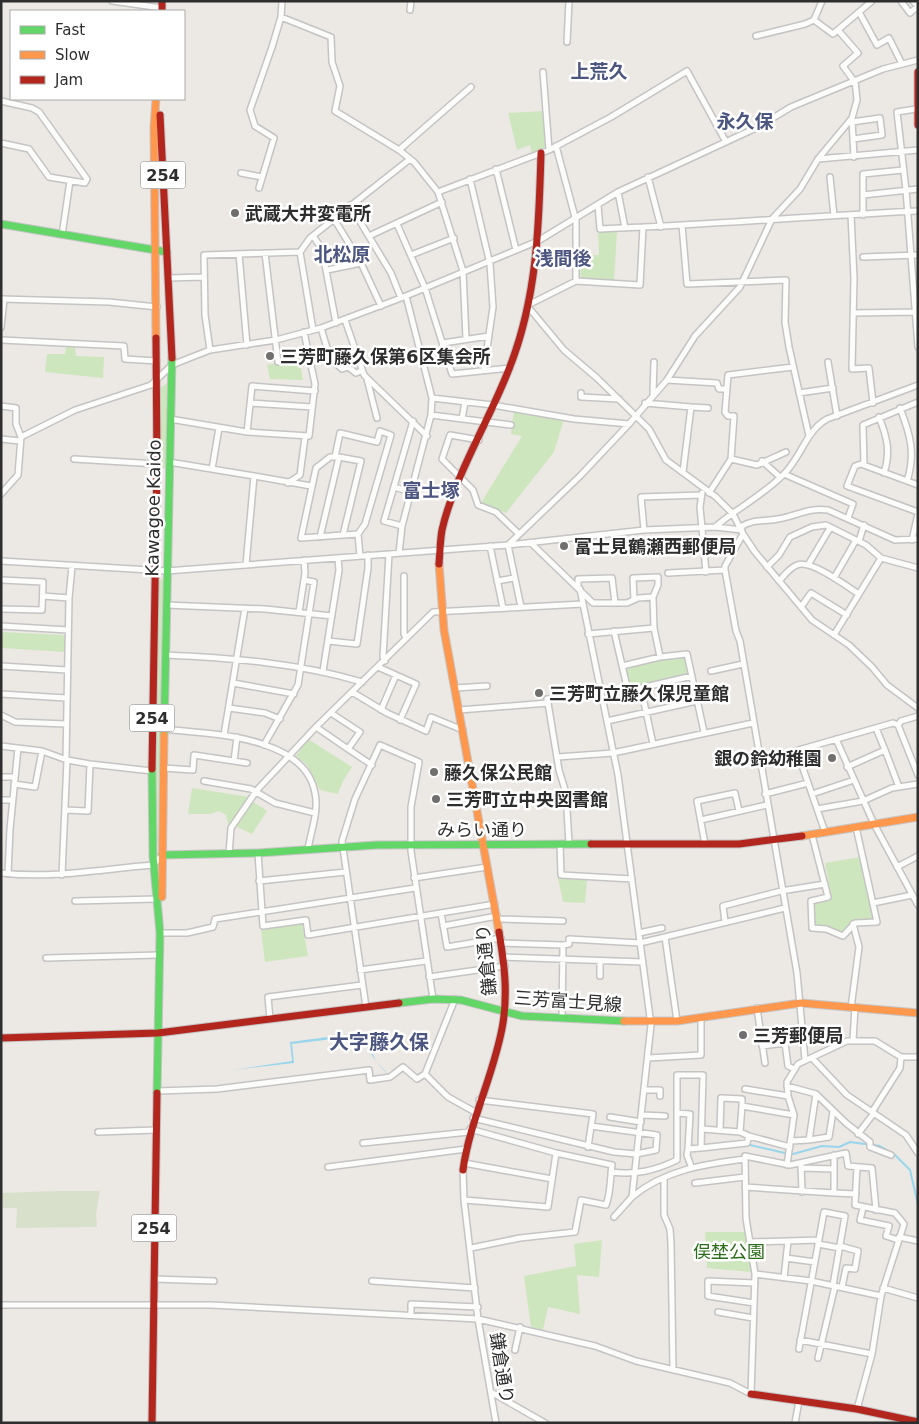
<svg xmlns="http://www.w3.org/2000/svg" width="919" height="1424" font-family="'DejaVu Sans','Noto Sans JP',sans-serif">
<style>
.green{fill:#cee6be}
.cemetery{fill:#d8e0cc}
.water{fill:#99d6ec}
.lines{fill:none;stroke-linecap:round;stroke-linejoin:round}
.stream{stroke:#99d6ec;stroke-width:2}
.street-casing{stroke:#c5c4c5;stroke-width:8}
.fast-casing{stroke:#c5c4c5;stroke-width:9}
.slow-casing{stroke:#c5c4c5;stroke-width:9}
.jam-casing{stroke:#c5c4c5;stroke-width:9}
.street{stroke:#fcfcfb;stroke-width:5}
.fast{stroke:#63d668;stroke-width:7}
.slow{stroke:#ff974d;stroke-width:7}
.jam{stroke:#b3261e;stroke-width:7}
.poi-dot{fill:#706f6e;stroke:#fff;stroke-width:2}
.labels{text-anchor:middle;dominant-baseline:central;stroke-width:5;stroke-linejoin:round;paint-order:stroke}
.shield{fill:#fff;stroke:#6d6d6d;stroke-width:1}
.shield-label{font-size:16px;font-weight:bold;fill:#2e2e2e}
.poi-label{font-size:18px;font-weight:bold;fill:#2e2e2e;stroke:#fff;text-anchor:start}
.street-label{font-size:18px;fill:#2e2e2e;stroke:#fff}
.park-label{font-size:18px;fill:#2c6e1b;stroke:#fff}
.neighbourhood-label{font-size:19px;font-weight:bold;fill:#4d5680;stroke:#fff}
.quarter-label{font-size:20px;font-weight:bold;fill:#4d5680;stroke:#fff}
</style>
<rect width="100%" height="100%" fill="#ece8e4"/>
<!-- green -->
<path class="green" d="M544,111L547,146L532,155L530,145L517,150L508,113Z
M617,231L614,281L581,279L579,255H599L598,232Z
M66,346L75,347L76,356L104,357L103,378L45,372L47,354H65Z
M299,358L303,380L270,379L267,365Z
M167,383H168L167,469L159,468V389Z
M514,410L564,419L554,452L506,513L481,503L522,436L511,434Z
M158,579H165L158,844H155Z
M1,632L63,635L66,638L65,652L1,648Z
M683,657L686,659L689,673L687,675L631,688L629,686L625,669L627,667Z
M308,739L352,767L343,781L338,794L320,790L307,765L296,756Z
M192,788L249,797L229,827L226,815L219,811L210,814H188Z
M252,801L267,811L252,834L235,826Z
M860,857L875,918L874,921H854L844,933L815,927L813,905L832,899L825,863Z
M558,878L587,879L585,903L563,902Z
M302,923L308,956L265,962L261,930Z
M705,1232H746L751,1272L707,1268Z
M602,1240L599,1277L577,1275L580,1314L548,1307L543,1330L531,1327L524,1276L576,1266L574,1244Z"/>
<!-- cemetery -->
<path class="cemetery" d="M57,1191H100L96,1214L97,1227L16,1228L17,1208H1V1193Z"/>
<!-- water -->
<path class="water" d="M351,1034L358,1035L369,1046L376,1061L388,1074C374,1062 370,1049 357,1036L292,1044L294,1063L233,1070L292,1061L290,1042Z"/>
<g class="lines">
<!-- stream -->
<path class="stream" d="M750,1145L785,1153
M793,1154L822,1146L839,1147L850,1142L880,1146L894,1154L910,1170L918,1205"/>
<!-- street casing -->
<g class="street-casing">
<path id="street" d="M112,1L162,8
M822,1L814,20L833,34L872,1
M901,1L910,13L917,7
M913,1L918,7
M410,10L411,1
M859,12L877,45L889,38L902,64
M281,17L331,37L332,62L340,86L335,111L399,150L414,162L438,192L463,271L466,339
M838,30L858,53L843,66L854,81
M756,36L805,24L814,20
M567,42L569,1
M543,72L549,150
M1,101L32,108L39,112L87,179L85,183L49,177L29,149L1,143
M916,109L897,112L906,190L918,347
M852,120L854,157
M852,122L880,118L882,135L853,139
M556,146L575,217
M399,150L471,87
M818,159L918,150
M496,169L516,250
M241,173L262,177
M648,177L661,227
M830,177L834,216
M470,179L490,264L493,307L484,369
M259,188L274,138L255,126L250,110L272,47L281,17L282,1
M438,192L549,150L611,117L687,71L726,142
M618,192L625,228
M863,195L918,189
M350,205L391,273L401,298
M598,205L600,229C706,225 812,216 918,211
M851,215L854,278L852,369L869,368L873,403
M863,215V174L903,170
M576,217V281
M334,219L361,263L381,306
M397,224L425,288L452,374L510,368
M682,225L687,284L786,280L785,322L789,347L809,436
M62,235L70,181
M313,236L322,249L336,323
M369,236L442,202
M265,253L278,362
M239,254L247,345
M411,255L454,238
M863,257L918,255
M327,270L361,263
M168,278L203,277
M1,299L109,302L157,307
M530,304L576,281L640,285L643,227
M529,308L564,350L597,378L649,429L666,460L716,497L732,513
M854,313L916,312
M345,320L364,375L427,436
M1,327L4,299
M321,328L330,358L342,369L348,367L356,373L361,371
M313,330L300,252L310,238L410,159
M1,340L124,346L125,359L157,361
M443,343L489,336
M210,350L205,315L204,255L300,252
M828,362L837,416
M367,379L377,418
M667,380L717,383L719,389H727
M581,393V397L619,399
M799,393L833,388
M653,394L654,362
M432,398L493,405L574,419L629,424
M250,403L312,407
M645,403L691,407L683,472
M1,406L16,408V424L21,437
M691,407L708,408
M900,408C910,434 916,453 907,481
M431,415L511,425
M879,417C887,437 891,452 884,473
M170,419L247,432L309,436L315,384L304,332
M462,419L465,402
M247,432L252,386L315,391
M1,439L20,441
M479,440L450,435L442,459L473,490L478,505L496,512L519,534
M330,457H339L361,461L343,535L301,538L316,468Z
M335,457L340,433L377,442L380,431L391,435L365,524L358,534L360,556
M74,459L157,464
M731,459L757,465L786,452
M762,461L780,477
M169,462L254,476
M864,465L863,425L918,402
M212,469L219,428
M784,474L853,504L848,518
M288,483L300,475L305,437
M918,485L861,464L855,466L847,486L918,512
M394,487L411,492
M702,493L700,507L706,572
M709,493L731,459L734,416H728L725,412L728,375L793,367
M1,494L18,475L21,437L75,410L151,385L172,365L192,357L210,350L276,340L321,328L401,298L538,241L618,192L758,127L791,107L883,69L918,60
M732,512L743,534L755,552L812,620L849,645L872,667L887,685L918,708
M402,526L384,521L413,421
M715,527C737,508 764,495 785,473C802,455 806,431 827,419L918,385
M740,527C756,518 763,522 778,519C796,516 810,507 828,510L895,540L918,539
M644,530L641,497L701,495
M743,534L725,566V570L736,631L740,641L797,973L805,1060
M343,535L358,534
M320,537L339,457
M912,540L918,514
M859,541L864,525
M531,543L593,603H627L638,598L653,597L654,628L660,657
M490,546L503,608
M399,553L402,526L431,415L432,398L406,296
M1,561L166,571L508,545L644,530L715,527L742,530
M246,565L254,476L311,486
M808,565L830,528
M767,567L779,555L790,537L812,527L826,525L866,545L881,558L918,568
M668,573L725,570
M404,576V634L406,638
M834,578L856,540
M1,580L43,582L42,610L1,609
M497,581L514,578
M779,581C784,576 789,568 797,565C811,559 846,586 859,594
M578,587V579L612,578L615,603
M580,589L618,775L651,1025L632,1197C664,1170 705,1164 745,1159
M43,596L69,598
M634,600L633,578L658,577V585L653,597
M166,605L265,609L332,616
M521,607L508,545L580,476L629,424L667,380L695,336L740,287L772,219L800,189L818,159L852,118L857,100L855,81
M801,607L811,593L847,615
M299,612L305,573L304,560
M1,626L68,630
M614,631L628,691L641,688
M588,634L654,628
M834,635L881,558
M328,641L357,644L368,568V555
M166,655C232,658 298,663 362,682
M385,661L383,657L389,554
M1,666L67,670
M622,666L660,657L687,654L704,732
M378,667L416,684L400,720
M323,671L339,570L338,558
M711,671L743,664
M233,683L294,694
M455,688L487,686
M352,692L387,713L426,731L431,717L463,730
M1,694L66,698
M548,703L559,770L566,793L569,844
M229,708L265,713L280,719
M381,710L396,675
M459,710L548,703L547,699L602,696
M1,715L15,722L66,724
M607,721L697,701
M898,725L918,775
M316,727L348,749L360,732L331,713
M164,729C209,734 305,735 315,793C319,811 311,831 308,849
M224,735L245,608
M836,739L874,824L918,905
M653,744L641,688L692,676
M264,745L298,685L314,582L304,580
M1,746L42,751L67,760L90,764L152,771
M348,749L372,765
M885,750L899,787
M797,751L825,832
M557,757L613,753L753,723
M66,759L69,598L72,566
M234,761L237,737
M760,761L893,723L898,725L901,721L918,716
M847,767L885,750L876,728
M163,768L193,770L194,755L247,763
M1,777H14
M204,781L251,789L275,803L315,813
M14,784L35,787L42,751
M765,794L808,783
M812,794L854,780
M1,800H12
M817,809L863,801L892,788L918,784
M65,810L88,811L90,764
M701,820L767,805
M812,835L828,897L811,901L812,928L826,929L843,936L855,923L877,922L856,827
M560,844L561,875L632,879
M705,844L697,801L735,793L739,811
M258,853L263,926L306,920L308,935L495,904
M229,854L231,828L257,790L316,727L433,612L583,604
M897,867L918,856
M1,873C53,879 102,869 153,865L162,855
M8,874L10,829L18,748
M62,875L67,760
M414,878L487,867
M259,881L346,872
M75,901L157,899
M873,903L912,895
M441,913L447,947L501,938
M498,919L563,921
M725,922L723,906L781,891L825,884
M443,926L497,916
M160,933H187L213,927L215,919L415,888
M639,933L662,928
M665,937L677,1021
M502,943L563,945L562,1018
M563,945L569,944V939L640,943L785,908
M504,957L643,962
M46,958L159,955
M360,970L426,961
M600,976V962
M429,977L505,966
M366,1007L342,841L355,799L380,745L419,762L411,807V851L433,999
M757,1008L765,1063
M851,1008L859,947L853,924
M270,1019L268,997L362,985
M853,1040L855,1008
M762,1046L785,1043L788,1066L794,1069
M648,1058L701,1055V1017
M812,1058L847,1095L906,1135L918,1153
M425,1074L455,999
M787,1086L816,1094L846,1123L870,1142V1147L891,1155
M745,1089L788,1096
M645,1090H660V1096
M157,1091L217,1089L369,1070L370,1080L390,1077L403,1067L417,1079L425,1074L448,1097L475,1112
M816,1094L809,1140L829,1137L833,1111
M479,1100L593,1114L588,1147
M872,1112L900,1068L901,1057
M677,1113L690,1114L688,1149L701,1148
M642,1115L665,1116
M610,1117L641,1122
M473,1118L614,1152L636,1154L656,1150L657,1135L591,1126
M470,1129L556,1153L612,1165C610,1179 611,1192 606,1205L581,1200L575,1232L520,1238L471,1248
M702,1129L740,1132L742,1106L794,1115
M720,1130L721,1098L742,1099V1106
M98,1132L156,1130
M740,1132L749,1136L790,1147
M858,1134L874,1113
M791,1141L809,1140
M363,1143L469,1132
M688,1149L687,1155L691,1166
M464,1163L552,1179
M787,1165L794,1115L788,1096L787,1082L798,1064L847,1041H875L901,1057H918
M801,1165L802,1192
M328,1167L466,1149
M801,1168L834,1169
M463,1170L464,1200L478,1319L496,1423
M611,1172C636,1175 654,1171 677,1160V1075H703L701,1148L747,1143L749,1136
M664,1179V1215L670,1229L671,1243L673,1370
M695,1183L745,1177
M745,1187L834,1193V1155
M834,1193L856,1194
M464,1200L548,1207L556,1153
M863,1208L860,1220L889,1226L886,1236L898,1240
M614,1217L632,1197
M899,1237L918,1241
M750,1242L819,1240
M818,1244L840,1248
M840,1246L858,1251L855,1269L846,1268L842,1287
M786,1258L815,1262
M755,1274L811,1281L881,1296
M784,1278L788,1241
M154,1279L214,1281
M372,1281L475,1288
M883,1288L918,1298
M754,1303L708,1296V1281L755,1283
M1,1305H211L478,1319L595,1346L636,1361L730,1383L751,1394L755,1274L746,1218L745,1156L790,1165L846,1153L848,1166L872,1168L876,1210
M718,1312L753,1318
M411,1315V1304L478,1307
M800,1340L872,1354
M799,1349L824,1212L845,1216L833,1285
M515,1350L520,1327
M818,1358L835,1286
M491,1392L545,1423
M857,1409L872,1354L881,1296L904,1224L895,1213L855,1205L857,1167
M795,1423L799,1401"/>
</g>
<!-- fast casing -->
<g class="fast-casing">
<path id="fast" d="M1,224L167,252
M164,735L172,358
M152,769L153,856L160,933L157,1093
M162,855L258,853L377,845L591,844
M399,1003L433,999L461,1000L522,1016L624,1021"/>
</g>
<!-- slow casing -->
<g class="slow-casing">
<path id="slow" d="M156,338L154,127L156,99
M439,564L444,630L499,932
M802,836L918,817
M162,897L164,735
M624,1021H677L801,1003L918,1013"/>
</g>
<!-- jam casing -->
<g class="jam-casing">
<path id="jam" d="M162,1V11
M918,72V125
M160,115L172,358
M439,564C440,553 440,541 442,530C454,477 489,421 509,369C537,299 539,227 541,153
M152,769L157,464L156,338
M591,844H739L802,836
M1,1038L158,1033L399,1003
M463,1170C470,1119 495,1073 503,1023C508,991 504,962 499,932
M751,1394L857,1409L918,1422
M152,1423L157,1093"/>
</g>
<!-- street -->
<use href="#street" class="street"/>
<!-- fast -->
<use href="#fast" class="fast"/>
<!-- slow -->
<use href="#slow" class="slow"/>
<!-- jam -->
<use href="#jam" class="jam"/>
</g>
<!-- markers -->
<g class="poi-dot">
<circle cx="235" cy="213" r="5"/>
<circle cx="270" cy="356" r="5"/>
<circle cx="564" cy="546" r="5"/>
<circle cx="539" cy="693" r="5"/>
<circle cx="832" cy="758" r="5"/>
<circle cx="434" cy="772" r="5"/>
<circle cx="436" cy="799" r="5"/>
<circle cx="743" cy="1035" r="5"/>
</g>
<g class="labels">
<!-- shield labels -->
<g class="shield">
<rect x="140.5" y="161.5" width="45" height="27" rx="4"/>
<rect x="129.5" y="704.5" width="45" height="27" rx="4"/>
<rect x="131.5" y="1214.5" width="45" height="27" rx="4"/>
</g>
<g class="shield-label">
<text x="163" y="175">254</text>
<text x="152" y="718">254</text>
<text x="154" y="1228">254</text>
</g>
<!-- poi labels -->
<g class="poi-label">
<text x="245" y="213">武蔵大井変電所</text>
<text x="280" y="356">三芳町藤久保第6区集会所</text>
<text x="574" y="546">富士見鶴瀬西郵便局</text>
<text x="549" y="693">三芳町立藤久保児童館</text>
<text x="822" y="758" text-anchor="end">銀の鈴幼稚園</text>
<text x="444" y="772">藤久保公民館</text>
<text x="446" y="799">三芳町立中央図書館</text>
<text x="753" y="1035">三芳郵便局</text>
</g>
<!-- street labels -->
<g class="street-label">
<text transform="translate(153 508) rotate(-89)">Kawagoe Kaido</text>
<text x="482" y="829">みらい通り</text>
<text transform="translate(486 960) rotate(-96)">鎌倉通り</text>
<text transform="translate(568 1001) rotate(4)">三芳富士見線</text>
<text transform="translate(502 1368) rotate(81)">鎌倉通り</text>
</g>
<!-- park labels -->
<g class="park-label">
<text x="729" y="1251">俣埜公園</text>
</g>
<!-- neighbourhood labels -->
<g class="neighbourhood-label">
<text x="599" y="71">上荒久</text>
<text x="745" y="121">永久保</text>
<text x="342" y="254">北松原</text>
<text x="563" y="258">浅間後</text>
<text x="431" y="490">富士塚</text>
</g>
<!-- quarter labels -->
<g class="quarter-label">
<text x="379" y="1042">大字藤久保</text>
</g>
</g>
<!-- border -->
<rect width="919" height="1424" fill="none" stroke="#2e2e2e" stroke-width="5"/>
<!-- legend -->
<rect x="10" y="10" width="175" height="90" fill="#ffffff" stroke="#ababab"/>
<rect x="20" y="26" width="25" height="8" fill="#63d668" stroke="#ababab"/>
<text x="55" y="35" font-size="15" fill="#2e2e2e">Fast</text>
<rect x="20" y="51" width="25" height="8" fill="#ff974d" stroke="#ababab"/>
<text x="55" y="60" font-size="15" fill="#2e2e2e">Slow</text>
<rect x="20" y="76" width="25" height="8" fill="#b3261e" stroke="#ababab"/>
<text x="55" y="85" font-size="15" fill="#2e2e2e">Jam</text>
</svg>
